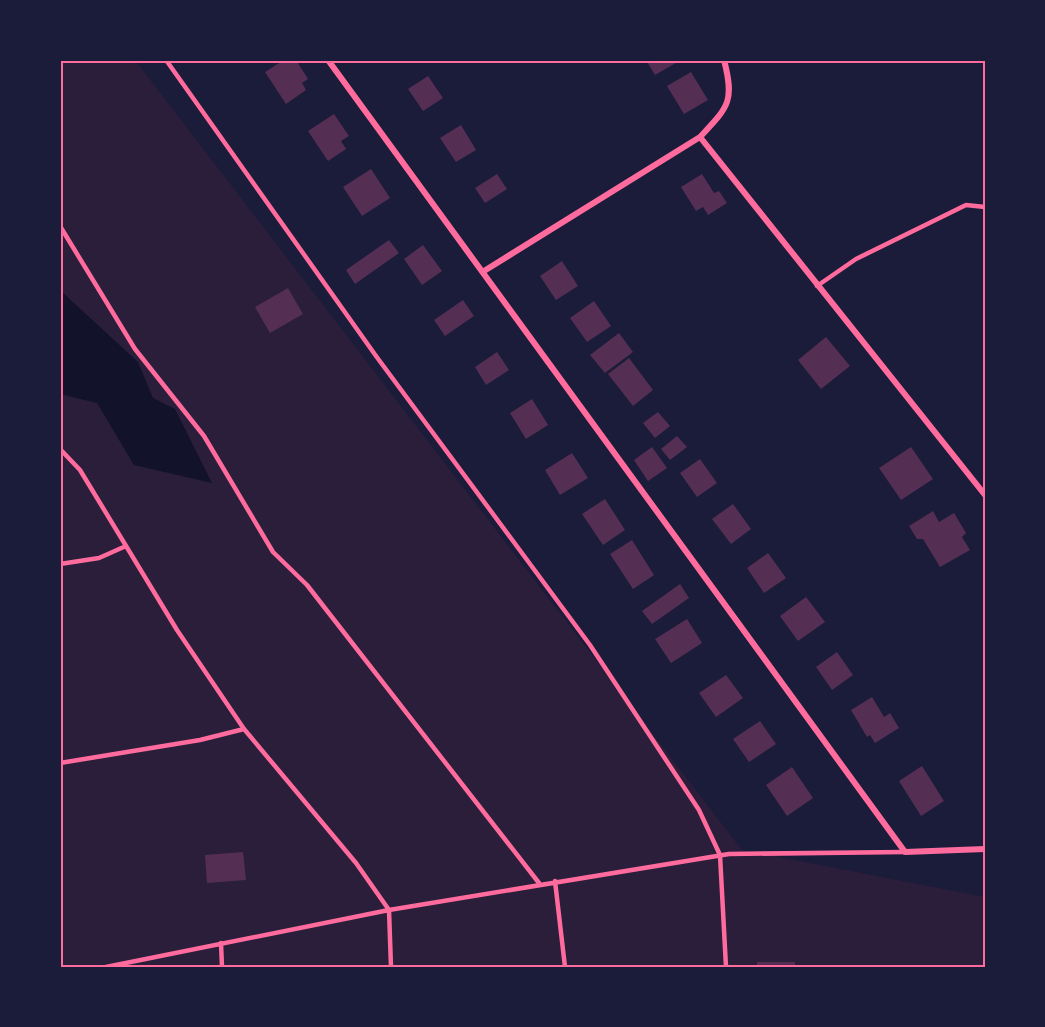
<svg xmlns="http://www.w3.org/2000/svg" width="1045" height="1027" font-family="'Golos Text',sans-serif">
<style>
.green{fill:#2a1e3b}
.water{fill:#12122b}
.building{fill:#542f53}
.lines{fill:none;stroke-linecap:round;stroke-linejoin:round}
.service{stroke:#ff6b9d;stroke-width:4.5}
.minor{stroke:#ff6b9d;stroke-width:6}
.neatline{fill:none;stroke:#ff6b9d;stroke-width:2}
</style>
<rect width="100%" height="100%" fill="#1b1b3a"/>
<!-- green -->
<path class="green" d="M60,60H135L742,850L985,897V967H60Z"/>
<!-- water -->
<path class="water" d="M60,290L138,362L153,398L175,409L212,483L134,465L97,403L60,394Z"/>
<!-- building -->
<path class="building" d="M284,60H296L308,79L302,83L306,90L286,104L265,72Z
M646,60H681L655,75Z
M691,72L708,100L684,114L667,86Z
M428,76L443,98L423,111L408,89Z
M334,114L349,136L341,141L346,149L328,161L308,131Z
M461,125L476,150L456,162L440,138Z
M371,169L390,198L362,216L343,187Z
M497,174L507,189L485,203L475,188Z
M702,174L714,193L719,191L727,203L708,215L703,207L696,211L681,187Z
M389,240L399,253L355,284L346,270Z
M423,245L442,271L422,285L404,259Z
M562,261L578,286L556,300L540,276Z
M288,288L303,314L270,333L255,307Z
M463,300L474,316L445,336L434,320Z
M594,301L611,326L587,342L570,318Z
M619,333L633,352L605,373L590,355Z
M826,337L850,366L821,389L798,360Z
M497,352L509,370L486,385L475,367Z
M629,358L653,390L633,406L608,374Z
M532,399L548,425L526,439L510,413Z
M658,412L670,426L655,438L643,423Z
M677,436L687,447L670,460L661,449Z
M652,447L667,468L648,481L634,460Z
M911,447L933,479L901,500L879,468Z
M572,453L588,478L560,495L545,470Z
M700,459L717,483L697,497L680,473Z
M605,499L625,530L603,545L582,514Z
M733,504L751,529L731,544L712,519Z
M933,511L939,522L954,513L966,533L962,537L970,550L940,567L923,539H917L909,526Z
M632,540L654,575L633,589L610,554Z
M768,553L786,578L764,593L747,568Z
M680,584L689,598L652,624L642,611Z
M806,597L825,622L798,641L780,616Z
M687,619L702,643L671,663L655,639Z
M837,652L853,675L832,690L816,667Z
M726,675L743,698L716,717L699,693Z
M872,697L884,717L890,713L899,728L875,743L870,735L867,737L851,710Z
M760,721L776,744L749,762L733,739Z
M922,766L944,801L921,816L899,781Z
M792,767L813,798L787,816L766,785Z
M243,852L246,880L207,883L205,855Z
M757,962H795V967H757Z"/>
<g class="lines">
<!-- service -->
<path class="service" d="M166,60L376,356L590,645L699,810L720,855L726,967
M60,226L135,349L204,436L273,552L307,585L539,883
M817,286L856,259L966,205L985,207
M60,449L80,470L177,630L244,729L356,863L389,910L391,967
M60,564L99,558L126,546
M60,763L200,740L244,729
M555,881L565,967
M221,943L222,967
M106,967L389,910L729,854L905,852"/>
<!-- minor -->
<path class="minor" d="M328,60L905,852L985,849
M700,137L985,495
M484,271L700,137C728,107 735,102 724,60"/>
</g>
<!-- border -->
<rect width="1045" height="1027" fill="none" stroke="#1b1b3a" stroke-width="123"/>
<rect x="62" y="62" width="922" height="904" class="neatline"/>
</svg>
